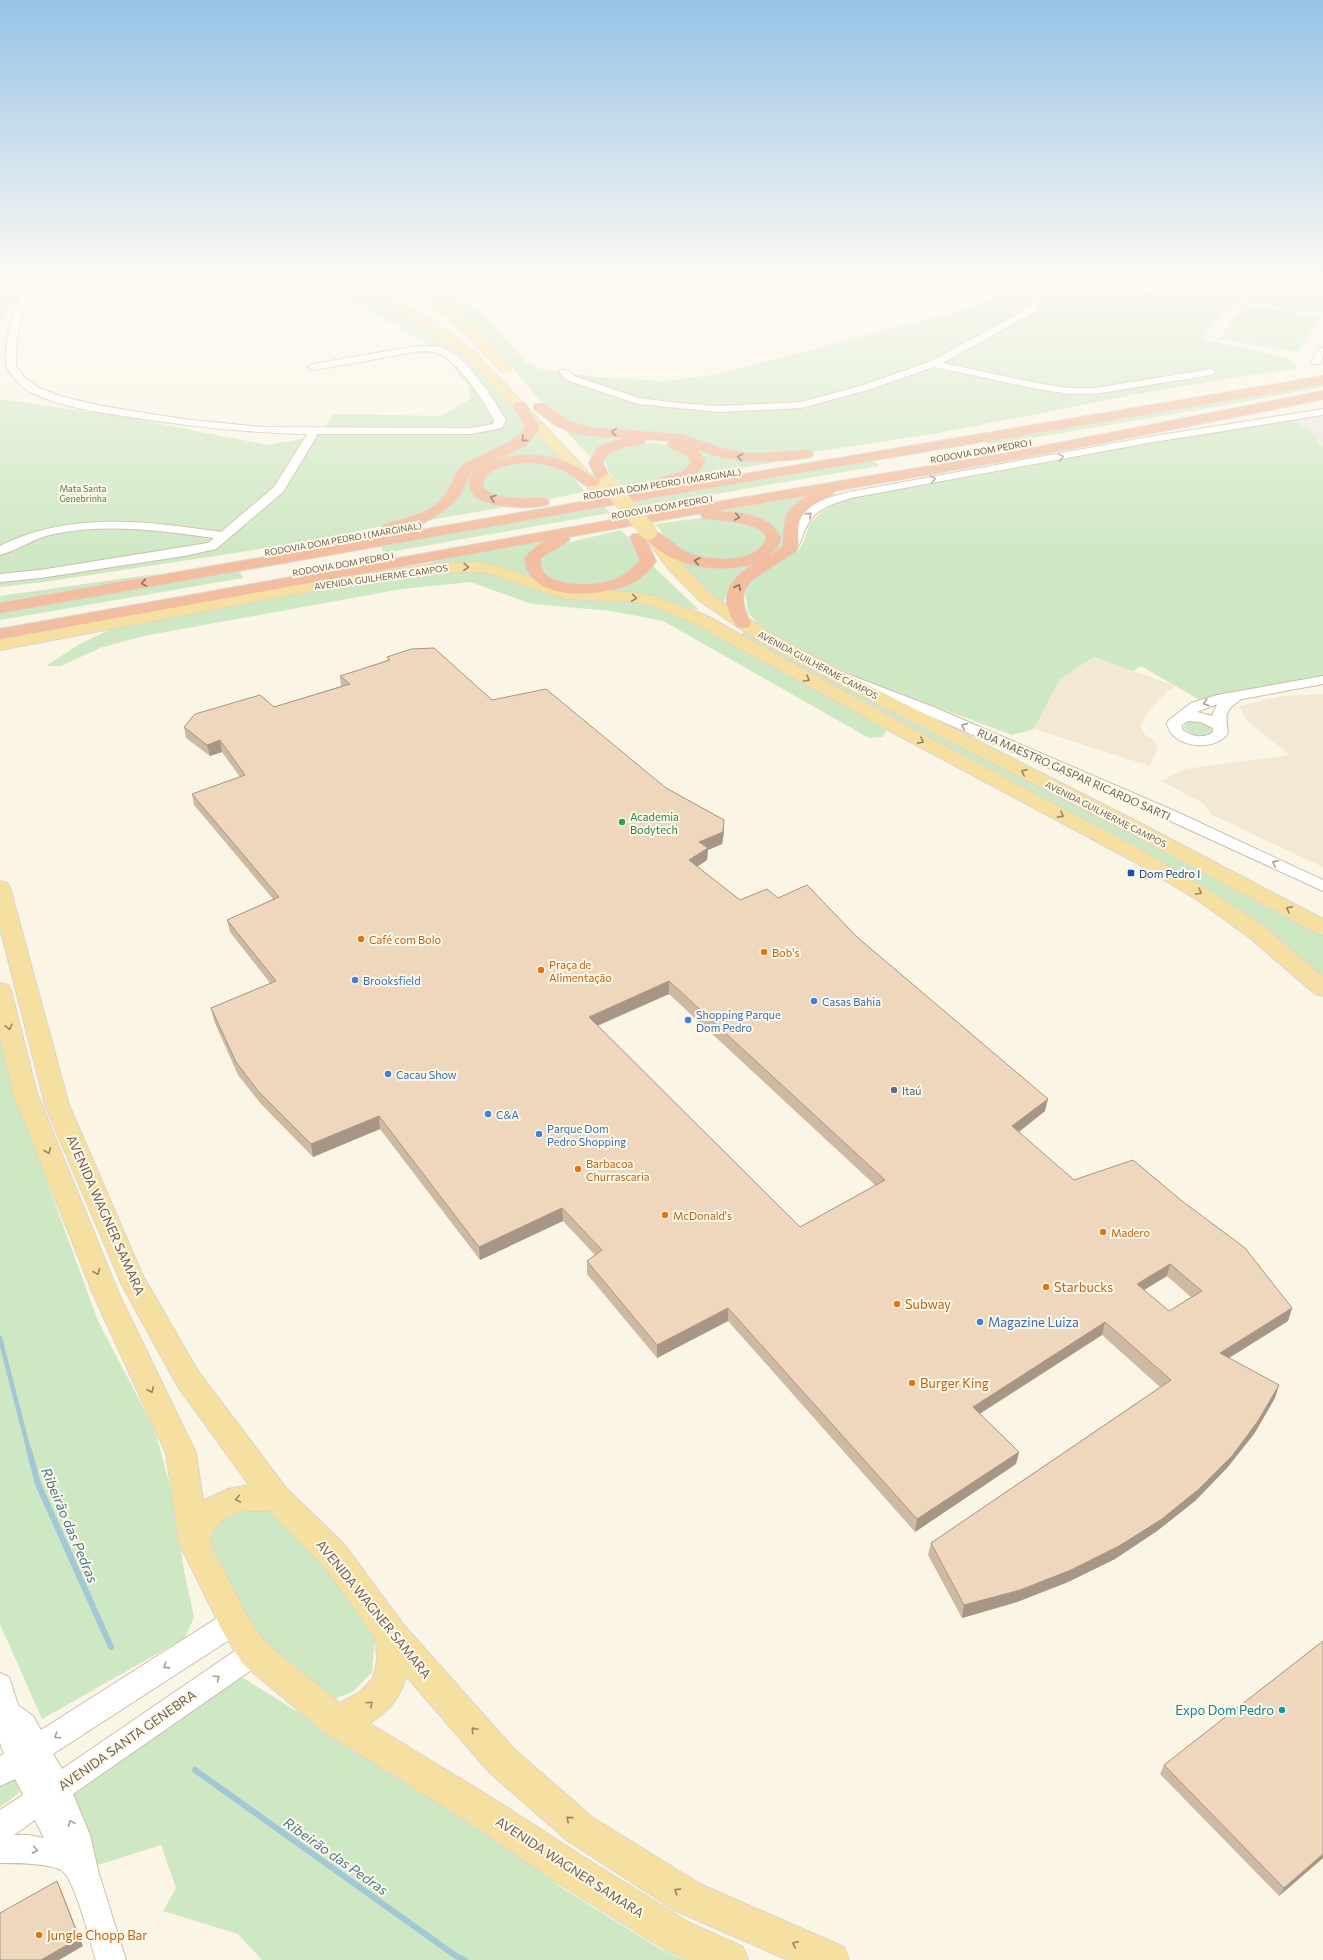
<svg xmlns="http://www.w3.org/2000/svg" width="1323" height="1960" font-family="Commissioner,sans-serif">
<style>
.residential{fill:#f2e8d4}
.industrial{fill:#ebe6df}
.green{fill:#cfe8c4}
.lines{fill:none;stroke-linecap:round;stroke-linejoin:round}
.stream-far1{stroke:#a2c7d5;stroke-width:4.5}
.stream{stroke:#a2c7d5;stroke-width:6}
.minor-casing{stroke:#ccbeac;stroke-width:2}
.major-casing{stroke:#dbd5d0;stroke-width:2}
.highway-casing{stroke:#dbd5d0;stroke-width:2}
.minor{fill:#fff;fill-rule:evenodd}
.major{fill:#f6e0a1;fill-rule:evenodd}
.highway{fill:#f2be9f;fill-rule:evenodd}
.major-bridge-casing{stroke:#dbd5d0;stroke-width:17;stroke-linecap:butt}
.major-bridge{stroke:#f6e0a1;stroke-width:16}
.wall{fill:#ceb9a3;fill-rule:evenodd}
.shaded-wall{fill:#a79685}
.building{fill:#efd7be;stroke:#a79685;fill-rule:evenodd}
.oneway{stroke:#8c715d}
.oneway2{stroke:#ab9e94}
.oneway3{stroke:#9a8566}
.leisure-dot{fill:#2e9e5b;stroke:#fef9eb;stroke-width:1.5}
.transit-dot{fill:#1a4fb4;stroke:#fef9eb;stroke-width:1.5}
.food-dot{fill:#e8710a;stroke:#fef9eb;stroke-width:1.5}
.shop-dot{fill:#3f7fe0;stroke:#fef9eb;stroke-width:1.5}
.service-dot{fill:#5c6f8a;stroke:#fef9eb;stroke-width:1.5}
.culture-dot{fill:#0f9aa8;stroke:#fef9eb;stroke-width:1.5}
.labels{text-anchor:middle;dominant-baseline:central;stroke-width:4;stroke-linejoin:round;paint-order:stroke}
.far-street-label{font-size:9px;fill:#735e4c;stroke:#fef9eb}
.far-park-label{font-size:9px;fill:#527d47;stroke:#fef9eb}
.street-label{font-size:11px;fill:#735e4c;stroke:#fef9eb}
.leisure-label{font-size:11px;fill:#27864d;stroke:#fef9eb;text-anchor:start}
.transit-label{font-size:11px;fill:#164399;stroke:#fef9eb;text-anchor:start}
.food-label{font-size:11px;fill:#c56008;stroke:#fef9eb;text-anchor:start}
.shop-label{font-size:11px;fill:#366cbe;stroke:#fef9eb;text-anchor:start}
.service-label{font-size:11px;fill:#4e5e75;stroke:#fef9eb;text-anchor:start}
.near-street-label{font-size:13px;fill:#735e4c;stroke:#fef9eb}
.near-food-label{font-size:13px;fill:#c56008;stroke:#fef9eb;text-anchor:start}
.near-shop-label{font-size:13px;fill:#366cbe;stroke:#fef9eb;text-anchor:start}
.near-culture-label{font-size:13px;fill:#0d838f;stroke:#fef9eb;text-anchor:end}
.near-water-label{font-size:14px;font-style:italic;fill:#4a798b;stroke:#fef9eb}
</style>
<rect width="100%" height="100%" fill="#fbf5e5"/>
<!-- residential -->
<path class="residential" d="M1094,657L1176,686L1168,691L1151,708L1140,726L1145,735L1152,739L1158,747L1150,766L1034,729L1060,679Z
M1323,694V867L1212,815L1203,803L1161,781L1185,769L1290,755L1247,721L1239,706L1282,696Z"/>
<!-- industrial -->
<path class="industrial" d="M1323,415V447L1291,420Z"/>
<!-- green -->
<path class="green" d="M0,280H27L0,324Z
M321,280H345L426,328L488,375L532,430L490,457L456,474L455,492L429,516L306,542L44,582L0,587V399L131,418L268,445L318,436L334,414L441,416L470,399L469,386L440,350L377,316Z
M412,280H430L477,309L526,362L541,369L605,378L665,381L713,375L936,317L994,299L1011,280H1127L1153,294L1188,296L1239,280H1323V314L1239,300L1219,316L1201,339L1289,358L1297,368L1143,393L939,433L773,458L738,456L684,439L595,431L556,420L513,368L458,312Z
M1246,305L1321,316L1298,352L1219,339Z
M1323,382V387C1213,408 1102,426 991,445L983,441Z
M1291,420L1316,436L1318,444L1323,447V680L1205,703L1141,666L1133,671L1094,657L1060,679L1034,729L1012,735L856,677L788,643L758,625L748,612L745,591L749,581L762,571L777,564L799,550L804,541L809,524L823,511L837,502L852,497L1152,442Z
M565,430L671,438L724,457L776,462L690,477L698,471L700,464C695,458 688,447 681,444C657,433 608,439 590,457Z
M539,434L569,462L505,460L471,488L510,506L430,520C441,514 452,507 459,496C466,485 465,473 478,465C498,453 521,450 539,434Z
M657,443L676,448L690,456V466L665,479L622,486L609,473L605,460L612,450L632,444Z
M870,460L878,464V466L640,507L633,500Z
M522,462C553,463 567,466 585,492L544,500H507L485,492L480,481C492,468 505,465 522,462Z
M819,493L788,547L734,582L726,594L723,604L696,580L676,558L751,563L774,529L723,512L722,510Z
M604,506L610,513L384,553L381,546Z
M715,516L759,527L768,538C766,541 765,546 762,548C743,564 702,562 681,551C672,545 663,533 655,524Z
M615,519L617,521L0,630V628Z
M621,530L629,538L641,565L628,578L598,585L568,586L548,576L540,565L545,552L562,544Z
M545,540L532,549L526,558C527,562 527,567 528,570C542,601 616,591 640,579C645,577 649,570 653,566L699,610C677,606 656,597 634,594C611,592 587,596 564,591C540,586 519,572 495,566C473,562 448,565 426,566L437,559Z
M239,570L243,578L0,620V612Z
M459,571H488L651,603L701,622L885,727L886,732L882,737L869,738L663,621L611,611L532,604L470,582L402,589L144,636L100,648L61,666H46L78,645L117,626L295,594L420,574Z
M162,573L120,582L0,602V596Z
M745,631L1323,931V986L1269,939L768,653L741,634Z
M1197,721L1211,726L1212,732C1204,738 1189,736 1184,727L1187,722Z
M0,1030L14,1091L98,1321L155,1430L175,1506L184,1571L194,1617L185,1638L42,1719L0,1624Z
M246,1511H277L326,1560L376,1629L372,1672L354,1691L325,1703L267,1643L243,1612L206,1550C215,1527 220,1518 246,1511Z
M240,1676L467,1817L559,1886L662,1950L684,1960H262L238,1934L163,1911L176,1888L161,1845L95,1866L69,1796Z
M13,1772L22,1785L17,1795L0,1807V1778Z"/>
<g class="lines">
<!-- stream-far1 -->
<path class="stream-far1" d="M0,1338L29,1451"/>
<!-- stream -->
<path class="stream" d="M29,1450L38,1484L111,1647
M195,1770L456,1956L465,1960"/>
<!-- minor casing -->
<g class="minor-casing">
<path id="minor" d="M27,280H37L21,319L17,338L16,366L25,378L39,388L60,396L102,406L183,419L262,427L471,428L493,424L494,420C485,403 456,358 437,353C421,348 402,355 386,357C361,362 337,366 313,370L308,367L313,364L417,346C427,346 439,345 448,350C471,363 493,398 506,420L502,428L471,434H318L283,492L216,549L184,556L40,578L0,582V574L40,570L208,543L214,538C161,531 107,523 54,534C34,538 18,550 0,555V546C70,511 146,521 221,532L274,487L307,434C247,433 188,426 129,417C97,412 61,407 32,393C22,388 12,378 7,367C5,363 6,357 6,352C7,326 17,304 27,280Z
M1020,280H1030L1043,292L1039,310L943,363L1042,384L1070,388H1095L1211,369L1216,372L1211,375L1095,394H1070L1042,390L934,367L868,390L801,408L719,412L638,404L566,380L559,372L560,370H568L574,376L639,398L678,403L719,406L801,402L860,386L929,362L1031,307L1033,293Z
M1123,280C1126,280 1131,279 1135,280C1146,283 1155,290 1167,291C1192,293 1213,280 1237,280L1192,295L1167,296L1138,289Z
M1323,348C1323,354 1323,359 1320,364H1312L1311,362L1319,349Z
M1323,409V415L1148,443L856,497C840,501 818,507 809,522C803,531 802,542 795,551H787L785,548C790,540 792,531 796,523C806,503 830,497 849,492L1148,437Z
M842,672L936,708L1177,812L1323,880V891L1166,819L925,714L837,679L835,676L837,673Z
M1323,676V684L1242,699C1225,710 1225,713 1228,733C1215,753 1171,748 1167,723L1169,720L1191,703L1217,695ZM1217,704L1212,716L1197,712ZM1188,721L1200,722L1213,728V732C1205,739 1190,737 1182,729V725Z
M234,1610L243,1613L247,1622L243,1631L53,1754L62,1769L245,1644L254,1641L263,1644L267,1653L263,1662L73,1794L90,1835L99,1874L126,1960H96C90,1942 75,1878 61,1870C48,1863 15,1863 0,1863V1810L23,1795L15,1779L0,1786V1756L4,1754L0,1743V1673L9,1677L18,1705L33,1716L41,1730L225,1613ZM35,1820L44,1838L29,1835H14Z"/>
</g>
<!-- major casing -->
<g class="major-casing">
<path id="major" d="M346,280H360L435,322L474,351L599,483L601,486L599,489H589L466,357L427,328Z
M401,280C405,280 412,279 416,281C442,295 495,344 511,368L509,371H501L455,323Z
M649,527L654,529L678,560L713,596L769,632L854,678L1138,822L1323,919V935L1316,933L1124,830L842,686L757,640L701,602L666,566L641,532L644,529Z
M479,562L501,567L568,589L632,592L654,596L705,615L902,723L1147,853L1213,893L1266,928L1323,977V996L1315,994L1250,938L1199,901L1133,861L890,731L693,623L650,605L632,602L567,599L524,586L491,574L479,572L439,573L295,594L0,650V640L295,584L439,563Z
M0,881L7,883L10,887L69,1105L143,1276L198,1371L287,1489L344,1544L403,1624L514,1749L592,1817L700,1884L844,1947L849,1960H788L674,1910L568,1841L490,1773L406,1676C401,1697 389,1712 369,1723L489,1796L582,1856L690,1923L743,1947L748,1960H688L664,1949L556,1882L465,1820L324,1732L243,1664L223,1632L179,1543L166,1453L93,1294L13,1093L0,1037V983L8,985L11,990L37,1093L119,1294L196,1453L203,1501L228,1489L249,1485L178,1387L122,1285L45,1105L0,928ZM246,1511H269L322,1564L376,1639L377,1661L373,1678L360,1692L340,1703L265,1642L245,1612L209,1542C214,1524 227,1514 246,1511Z"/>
</g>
<!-- highway casing -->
<g class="highway-casing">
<path id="highway" d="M1323,376V384L674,494L0,613V603L674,486Z
M1323,391V399C1161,433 998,463 834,491L833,495C815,503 797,511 798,533C798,540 800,546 796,551L752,580C738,594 743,607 751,623L749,627L743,628L737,627C716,596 729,578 758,562C723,575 667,568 644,535L647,532C661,528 675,547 688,553C704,559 723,560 739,558C748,556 758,552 763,545C781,522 711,520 703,518L701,515L702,513L568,537L570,539C565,546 549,551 541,558C541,561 540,565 541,567C548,588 594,586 610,581C622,577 632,570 640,561L630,537L633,534H643L656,561C650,570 643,577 634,582C605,598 525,604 525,557L538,545L547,540L0,639V629L657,512L1002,454ZM810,495C783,509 784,519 783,546L769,556L778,546L781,539C772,514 738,512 715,511Z
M520,402L525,403L527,406L538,424L539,430L525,446L498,459C533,450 570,456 597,481L589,463L597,448L613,441L628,438L592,436L574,433L555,425L535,410L533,407L535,404H545L568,421L592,428L680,434L725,449L746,453H770L806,450L811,451L813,454L811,457L806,458C769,463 732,464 697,449L705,461C699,477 676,489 659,485L657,482C664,471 684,479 691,461C684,449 673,453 667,444L671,441L643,439L645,441L643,444L621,448L608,454L603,463L611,481L609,484L604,485L598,483L596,486H586C577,479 568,472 557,468C537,460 499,460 484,478L483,487C494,502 526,498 542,498L547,499L549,502L547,505C530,509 491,508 476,497C473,495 471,490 469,487L470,478L476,469C467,474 466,487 460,495C447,513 407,536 385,530L382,527L385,524C407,518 436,513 448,490C453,482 456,470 464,464C486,451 507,448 525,429L524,424L513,406L515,403Z"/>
</g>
<!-- minor -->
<use href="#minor" class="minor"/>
<!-- major -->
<use href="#major" class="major"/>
<!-- highway -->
<use href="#highway" class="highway"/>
<!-- major-bridge casing -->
<g class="major-bridge-casing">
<path id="major-bridge" d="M607,483L649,532"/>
</g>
<!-- major-bridge -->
<use href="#major-bridge" class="major-bridge"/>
</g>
<!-- wall -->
<path class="wall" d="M387,657L492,700L666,788L724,820V832L722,844L708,850L707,860L697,867L740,900L778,898L857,937L1045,1111L1018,1132L1074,1180L1292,1308L1288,1321L1229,1358L1275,1398L1254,1434L1227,1468L1195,1501L1157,1531L1115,1559L1068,1582L1017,1602L962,1618L928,1555L931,1543L1160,1387L1102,1335L980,1414L1019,1452L1016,1464L915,1532L728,1321L657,1358L587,1274V1261L595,1255L563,1221L480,1260L380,1129L313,1157L261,1104L238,1075L214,1021L211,1008L270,983L230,932L227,920L273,899L194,805L192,794L240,777L222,752L210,756L186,738L184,727L274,707L341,686L340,676L388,660ZM669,994L876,1186L800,1227L598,1026ZM1167,1276L1191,1297L1169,1311L1144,1290Z
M1323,1641V1858L1279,1896L1160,1774L1164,1765Z"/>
<!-- shaded-wall -->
<path class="shaded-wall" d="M220,740L222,752L210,756L207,745Z
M724,820V832L722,844L708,850L707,860L689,872V860L699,842Z
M669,981V994L589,1029V1017Z
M1048,1099L1045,1111L1010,1139L1012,1126Z
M379,1116L380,1129L313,1157L311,1144Z
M562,1208L563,1221L480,1260L479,1247Z
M1170,1264L1167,1276L1134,1296L1137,1284Z
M728,1308V1321L657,1358V1345Z
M1292,1308L1288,1321L1216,1366L1220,1353Z
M1105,1322L1102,1335L971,1419L973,1407Z
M1279,1385L1275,1398L1254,1434L1227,1468L1195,1501L1157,1531L1115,1559L1068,1582L1017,1602L962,1618L964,1605Z
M1019,1452L1016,1464L915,1532L917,1519Z
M1323,1854V1858L1279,1896L1284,1888Z
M57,1881L61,1890L83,1946L59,1960H41Z"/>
<!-- building -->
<path class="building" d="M434,648L492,700L546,689L666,788L724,820L723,832L699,842L708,848L689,860L740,900L767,889L778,898L807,885L857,937L1048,1099L1012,1126L1074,1180L1133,1160L1182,1201L1245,1248L1292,1308L1220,1353L1279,1385L1258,1421L1232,1456L1199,1489L1162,1519L1119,1546L1071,1570L1020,1590L964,1605L931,1543L1171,1380L1105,1322L973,1407L1019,1452L917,1519L728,1308L657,1345L587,1261L602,1250L562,1208L479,1247L379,1116L311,1144L258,1091L236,1062L211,1008L276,981L227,920L279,897L192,794L245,775L220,740L207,745L184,727L195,714L260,695L274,707L350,684L340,676L390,660L387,657L411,649ZM669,981L885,1180L800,1227L589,1017ZM1170,1264L1202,1291L1169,1311L1137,1284Z
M1323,1641V1854L1284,1888L1164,1765Z
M57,1881L79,1938L41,1960H0V1913Z"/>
<!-- one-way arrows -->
<defs><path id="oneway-chevron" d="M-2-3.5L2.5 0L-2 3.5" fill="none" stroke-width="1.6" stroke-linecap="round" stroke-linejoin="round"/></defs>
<g class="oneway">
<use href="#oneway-chevron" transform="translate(614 432) rotate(-178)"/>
<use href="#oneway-chevron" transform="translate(524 439) rotate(139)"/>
<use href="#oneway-chevron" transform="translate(740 457) rotate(-169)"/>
<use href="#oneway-chevron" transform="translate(493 498) rotate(-161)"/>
<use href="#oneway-chevron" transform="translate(737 517) rotate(12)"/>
<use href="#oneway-chevron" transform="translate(697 561) rotate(-167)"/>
<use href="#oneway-chevron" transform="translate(144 583) rotate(170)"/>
<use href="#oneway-chevron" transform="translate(738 587) rotate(-63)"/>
</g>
<g class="oneway2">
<use href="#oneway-chevron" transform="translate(1061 457) rotate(-10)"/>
<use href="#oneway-chevron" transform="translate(933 479) rotate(-10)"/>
<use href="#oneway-chevron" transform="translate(809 515) rotate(-41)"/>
<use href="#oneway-chevron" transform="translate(1206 703) rotate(161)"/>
<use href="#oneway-chevron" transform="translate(964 726) rotate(-156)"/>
<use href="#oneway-chevron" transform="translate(1275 863) rotate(-154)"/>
<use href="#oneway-chevron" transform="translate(166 1666) rotate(147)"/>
<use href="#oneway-chevron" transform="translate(217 1678) rotate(-35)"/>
<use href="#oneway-chevron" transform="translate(57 1736) rotate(147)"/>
<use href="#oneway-chevron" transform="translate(71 1823) rotate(-112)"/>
<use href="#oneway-chevron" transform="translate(35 1850) rotate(11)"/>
</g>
<g class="oneway3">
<use href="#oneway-chevron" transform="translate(466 567) rotate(1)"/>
<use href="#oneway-chevron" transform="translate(634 598) rotate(7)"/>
<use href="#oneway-chevron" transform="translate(807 679) rotate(30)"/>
<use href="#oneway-chevron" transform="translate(921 741) rotate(28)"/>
<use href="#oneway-chevron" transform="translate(1024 772) rotate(-153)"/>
<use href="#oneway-chevron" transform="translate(1061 815) rotate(28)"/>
<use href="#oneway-chevron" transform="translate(1199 892) rotate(31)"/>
<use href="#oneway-chevron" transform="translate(1289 909) rotate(-152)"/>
<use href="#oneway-chevron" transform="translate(9 1027) rotate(76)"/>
<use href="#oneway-chevron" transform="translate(48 1151) rotate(68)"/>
<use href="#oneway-chevron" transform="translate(97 1272) rotate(68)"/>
<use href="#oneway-chevron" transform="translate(151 1390) rotate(65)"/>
<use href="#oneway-chevron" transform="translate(238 1499) rotate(170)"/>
<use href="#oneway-chevron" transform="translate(370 1704) rotate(-43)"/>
<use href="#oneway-chevron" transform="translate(474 1730) rotate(-131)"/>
<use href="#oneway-chevron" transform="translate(569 1819) rotate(-139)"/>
<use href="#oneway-chevron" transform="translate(677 1891) rotate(-147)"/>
<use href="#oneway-chevron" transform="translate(795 1944) rotate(-156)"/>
</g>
<!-- sky -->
<linearGradient id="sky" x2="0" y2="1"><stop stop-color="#96c3e6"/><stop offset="0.5" stop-color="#fdfaf3"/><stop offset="1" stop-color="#fdfaf3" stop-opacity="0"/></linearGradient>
<rect width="1323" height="555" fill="url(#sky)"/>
<!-- markers -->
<circle class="leisure-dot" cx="622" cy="822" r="4"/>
<rect class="transit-dot" x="1127" y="869" width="8" height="8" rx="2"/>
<g class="food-dot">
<circle cx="361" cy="939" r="4"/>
<circle cx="764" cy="952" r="4"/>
<circle cx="541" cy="970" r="4"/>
<circle cx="578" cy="1169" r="4"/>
<circle cx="665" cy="1215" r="4"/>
<circle cx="1103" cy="1232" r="4"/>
<circle cx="1046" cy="1287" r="4"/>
<circle cx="897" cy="1304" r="4"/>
<circle cx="912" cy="1383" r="4"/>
<circle cx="39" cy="1935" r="4"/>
</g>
<g class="shop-dot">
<circle cx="355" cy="980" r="4"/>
<circle cx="814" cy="1001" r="4"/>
<circle cx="688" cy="1020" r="4"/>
<circle cx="388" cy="1074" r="4"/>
<circle cx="488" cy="1114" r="4"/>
<circle cx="539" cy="1134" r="4"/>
<circle cx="980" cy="1322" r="4"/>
</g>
<circle class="service-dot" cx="894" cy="1090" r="4"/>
<circle class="culture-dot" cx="1282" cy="1710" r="4"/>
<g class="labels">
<!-- far-street labels -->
<g class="far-street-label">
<text transform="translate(981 451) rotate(-10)">RODOVIA DOM PEDRO I</text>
<text transform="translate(662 484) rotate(-9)">RODOVIA DOM PEDRO I (MARGINAL)</text>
<text transform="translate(662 507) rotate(-10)">RODOVIA DOM PEDRO I</text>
<text transform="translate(343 539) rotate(-10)">RODOVIA DOM PEDRO I (MARGINAL)</text>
<text transform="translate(343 564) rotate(-10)">RODOVIA DOM PEDRO I</text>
<text transform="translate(381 577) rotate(-8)">AVENIDA GUILHERME CAMPOS</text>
<text transform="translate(818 665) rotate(28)">AVENIDA GUILHERME CAMPOS</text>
<text transform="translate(1106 814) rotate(27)">AVENIDA GUILHERME CAMPOS</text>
</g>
<!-- far-park labels -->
<g class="far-park-label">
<text x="83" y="488">Mata Santa<tspan x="83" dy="10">Genebrinha</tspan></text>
</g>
<!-- street labels -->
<g class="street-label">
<text transform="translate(1074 774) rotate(24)">RUA MAESTRO GASPAR RICARDO SARTI</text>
</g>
<!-- leisure labels -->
<g class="leisure-label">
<text x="630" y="816">Academia<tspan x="630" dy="13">Bodytech</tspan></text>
</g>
<!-- transit labels -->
<g class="transit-label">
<text x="1139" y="873">Dom Pedro I</text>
</g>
<!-- food labels -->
<g class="food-label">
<text x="369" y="939">Café com Bolo</text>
<text x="772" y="952">Bob's</text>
<text x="549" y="964">Praça de<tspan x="549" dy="13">Alimentação</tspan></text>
<text x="586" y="1163">Barbacoa<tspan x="586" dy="13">Churrascaria</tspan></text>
<text x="673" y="1215">McDonald's</text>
<text x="1111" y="1232">Madero</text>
</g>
<!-- shop labels -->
<g class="shop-label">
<text x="363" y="980">Brooksfield</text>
<text x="822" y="1001">Casas Bahia</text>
<text x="696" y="1014">Shopping Parque<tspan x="696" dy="13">Dom Pedro</tspan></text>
<text x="396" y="1074">Cacau Show</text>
<text x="496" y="1114">C&amp;A</text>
<text x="547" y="1128">Parque Dom<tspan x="547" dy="13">Pedro Shopping</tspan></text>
</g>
<!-- service labels -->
<g class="service-label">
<text x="902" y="1090">Itaú</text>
</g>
<!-- near-street labels -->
<g class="near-street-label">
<text transform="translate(106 1215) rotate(66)">AVENIDA WAGNER SAMARA</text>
<text transform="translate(374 1609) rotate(51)">AVENIDA WAGNER SAMARA</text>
<text transform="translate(127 1740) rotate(-35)">AVENIDA SANTA GENEBRA</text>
<text transform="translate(570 1867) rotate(33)">AVENIDA WAGNER SAMARA</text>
</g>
<!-- near-food labels -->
<g class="near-food-label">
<text x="1054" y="1287">Starbucks</text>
<text x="905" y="1304">Subway</text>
<text x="920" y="1383">Burger King</text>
<text x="47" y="1935">Jungle Chopp Bar</text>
</g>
<!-- near-shop labels -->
<g class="near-shop-label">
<text x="988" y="1322">Magazine Luiza</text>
</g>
<!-- near-culture labels -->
<g class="near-culture-label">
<text x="1274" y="1710">Expo Dom Pedro</text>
</g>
<!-- near-water labels -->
<g class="near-water-label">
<text transform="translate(70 1525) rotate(67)">Ribeirão das Pedras</text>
<text transform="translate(336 1856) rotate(35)">Ribeirão das Pedras</text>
</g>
</g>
</svg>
